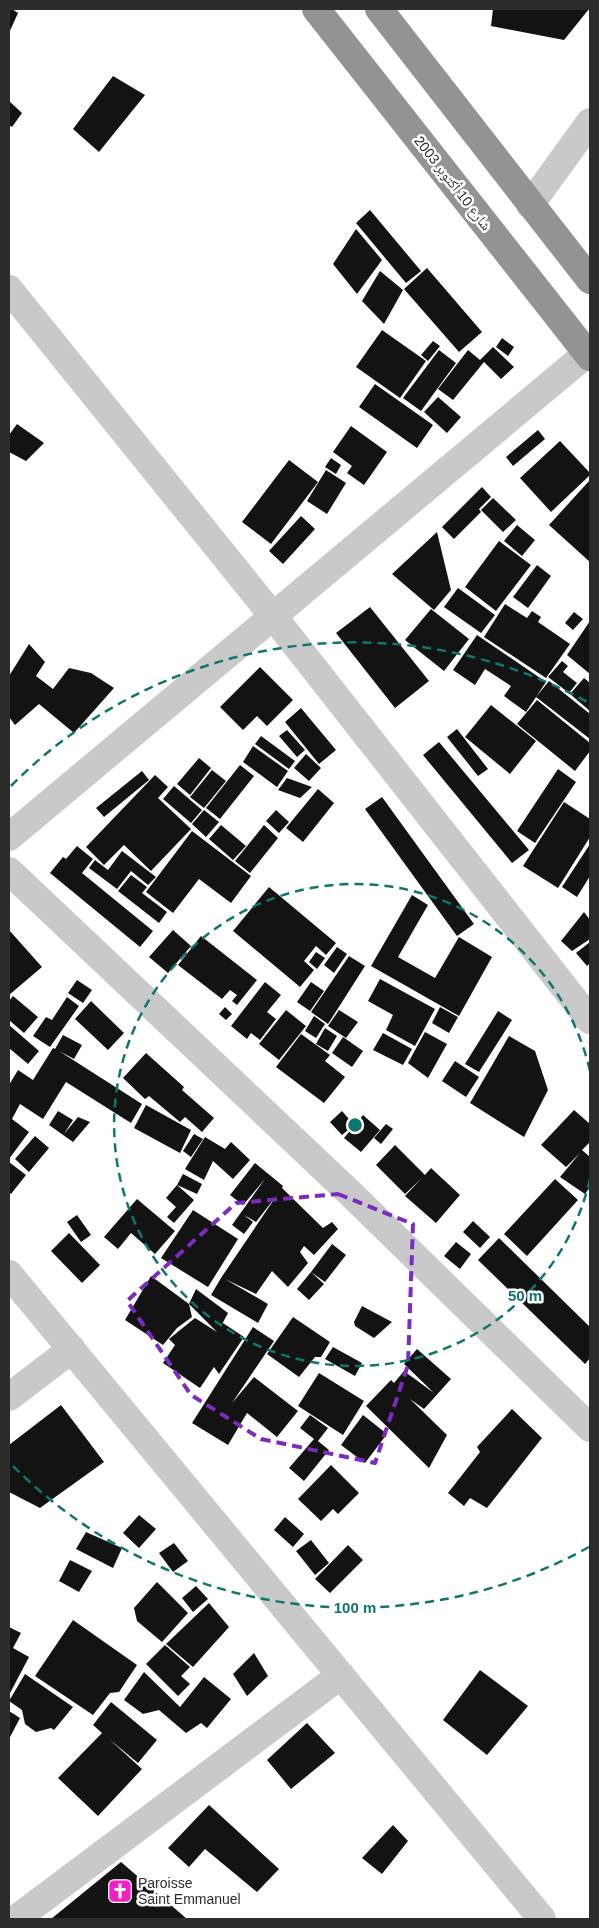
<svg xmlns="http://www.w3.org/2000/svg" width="599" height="1928" font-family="Helvetica,'Noto Naskh Arabic',sans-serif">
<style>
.building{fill:#131313}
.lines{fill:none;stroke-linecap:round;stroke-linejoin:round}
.street{stroke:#c9c9c9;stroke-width:28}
.highway{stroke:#939393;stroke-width:28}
.marked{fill:none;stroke:#7b2cbf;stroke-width:4;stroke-dasharray:10 6;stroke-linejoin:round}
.ring{fill:none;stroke:#0f766e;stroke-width:2.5;stroke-dasharray:9 6}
.labels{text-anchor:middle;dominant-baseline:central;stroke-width:5;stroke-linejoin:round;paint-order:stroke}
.street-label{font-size:14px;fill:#2c2c2c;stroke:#fff}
.poi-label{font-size:14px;fill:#2c2c2c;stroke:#fff;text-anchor:start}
.centre{fill:#0f766e;stroke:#fff;stroke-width:2.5}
.ring-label{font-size:15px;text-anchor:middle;font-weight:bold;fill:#0f766e;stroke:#fff;stroke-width:5;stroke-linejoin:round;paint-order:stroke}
</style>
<rect width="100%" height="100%" fill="#fff"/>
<!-- building -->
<path class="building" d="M9,9H12L18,13L9,33Z
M493,9H589L564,40L491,26Z
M113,76L145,95L99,152L73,129Z
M9,101L22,113L12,127L9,125Z
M370,210L421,271L406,283L356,223Z
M356,229L382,260L357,294L333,264Z
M427,268L482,332L459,352L404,289Z
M380,271L403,290L384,324L362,301Z
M382,330L426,361L400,398L356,367Z
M502,338L514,347L508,356L496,347Z
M433,341L440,346L428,361L421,355Z
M493,347L514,367L501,379L484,362L453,400L438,389L468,350L480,360Z
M439,350L456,363L421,411L403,398Z
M375,384L433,425L417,448L359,407Z
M438,397L461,417L447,433L424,412Z
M17,424L44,443L26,461L9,452V435Z
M351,426L387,452L364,485L347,473L352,466L333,452Z
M538,430L545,439L513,466L506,457Z
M560,441L590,473V475L551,512L520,478Z
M331,458L341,465L336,474L325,467Z
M289,460L318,482L271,544L242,522Z
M326,470L346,483L327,514L307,501Z
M590,480V562L549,525Z
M482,487L491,497L479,509L481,512L454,539L442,527Z
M493,498L516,520L503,532L481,510Z
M301,516L315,529L283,564L269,551Z
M517,525L535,540L522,556L504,541Z
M437,532L451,590L434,610L392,574Z
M499,541L531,565L496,611L465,587Z
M537,565L551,576L528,608L513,597Z
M458,588L495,615L481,633L444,607Z
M505,604L527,618L532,611L541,617L538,622L570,644L546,678L484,637Z
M370,607L429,681L395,708L336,633Z
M431,609L469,639L444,671L405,640Z
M574,612L583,619L573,630L565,623Z
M590,621V674L567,655Z
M477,635L546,682L526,712L504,696L511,686L485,669L475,685L453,670Z
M29,644L45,662L36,676L53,689L69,668L91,673L114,688L74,733L39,704L15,725L9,717V676Z
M562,661L568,666L563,672L577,683L569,693L548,677Z
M260,667L293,700L267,726L257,716L243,730L220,707Z
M584,678L590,683V711L570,694Z
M549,681L590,714V739L536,697Z
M537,700L590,743V751L575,771L517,724Z
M491,705L536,741L510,774L465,737Z
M301,708L336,750L319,764L285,722Z
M457,729L488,769L478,776L447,737Z
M287,730L305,750L297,757L279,736Z
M261,736L295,761L289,769L255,744Z
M439,742L529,850L512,863L423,755Z
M253,746L288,771L277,787L243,762Z
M306,754L321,768L309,781L294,768Z
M199,758L211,768L190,795L177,784Z
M240,765L254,776L220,819L206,808Z
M558,769L576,782L535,843L517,831Z
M212,770L226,781L204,808L190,797Z
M142,771L149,780L104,817L96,808Z
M155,775L168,787L158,798L191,829L151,871L124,845L104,865L86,847Z
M287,778L312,787L300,798L278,790Z
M174,786L202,810L191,823L163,799Z
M318,789L334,803L303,842L286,828Z
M382,797L474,924L457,936L365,809Z
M564,802L590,819V837L558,888L523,866Z
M204,810L219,822L206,837L192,824Z
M276,810L289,822L279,833L266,821Z
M221,825L246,846L233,860L209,839Z
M264,825L278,838L250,873L235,861Z
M192,831L251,876L231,903L199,879L173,913L146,892Z
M590,844V876L577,897L562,887Z
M77,846L93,859L82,873L153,931L140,947L50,873L63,857L66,859Z
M122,851L156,877L148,885L131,871L117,889L89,868L95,860L108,870Z
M131,875L147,887L142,893L167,912L159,923L118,891Z
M269,887L336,943L326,955L316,946L304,961L314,970L300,987L233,931Z
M412,895L428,905L398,957L435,978L459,937L492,957L459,1016L371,966Z
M584,912L590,920V939L572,951L561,941Z
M9,930L42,967L9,995Z
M173,930L191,946L168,973L149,957Z
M201,936L257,980L237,1005L232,1001L237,995L230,990L222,999L178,965Z
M590,942V963L587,966L576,953Z
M337,947L347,954L334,973L324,965Z
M316,952L325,958L317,969L309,962Z
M349,956L365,966L328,1024L311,1012Z
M380,979L435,1009L415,1046L386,1030L393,1015L368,1001Z
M77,980L92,990L83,1003L68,993Z
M265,982L281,995L267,1012L276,1019L260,1040L251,1033L247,1039L231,1026Z
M311,982L324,991L310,1011L297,1002Z
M13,996L38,1017L24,1033L9,1020V1001Z
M67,997L79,1006L50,1047L33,1036L46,1017L52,1020Z
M91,1001L124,1033L108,1050L75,1019Z
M225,1007L232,1014L226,1020L219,1014Z
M440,1007L458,1017L449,1033L432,1023Z
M286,1010L306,1026L279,1060L259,1044Z
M339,1010L358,1022L346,1038L328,1026Z
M498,1011L512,1020L479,1072L465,1064Z
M314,1016L325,1024L316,1038L305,1031Z
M9,1025L39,1051L28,1064L9,1048Z
M325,1028L337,1036L328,1051L316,1044Z
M425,1032L447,1044L428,1078L408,1063Z
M383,1033L412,1049L403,1065L373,1050Z
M301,1034L330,1055L325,1061L345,1077L324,1103L276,1067Z
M63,1035L82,1045L74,1059L59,1051L142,1104L131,1123L66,1082L43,1119L20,1104L12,1119L29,1132L9,1159V1085L18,1070L33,1080L53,1048L55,1049Z
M509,1036L535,1051L548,1090L524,1137L470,1103Z
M343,1037L363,1051L352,1067L332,1053Z
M146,1053L184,1087L182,1090L214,1118L202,1132L185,1117L180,1122L149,1096L145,1099L123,1078Z
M455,1061L479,1077L466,1097L442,1081Z
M146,1105L191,1130L180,1153L134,1128Z
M574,1110L590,1124V1142L582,1150L590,1157V1187L585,1194L560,1177L580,1153L566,1167L541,1145Z
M58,1111L73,1120L64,1134L78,1117L90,1122L73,1142L49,1125Z
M342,1111L354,1125L342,1135L330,1122Z
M363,1115L380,1130L361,1152L344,1138Z
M386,1124L393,1129L381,1144L374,1138Z
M194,1134L203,1139L191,1157L183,1151Z
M35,1136L49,1148L29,1172L15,1159Z
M205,1137L225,1149L231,1142L250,1160L233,1179L213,1161L204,1180L185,1169Z
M395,1145L425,1175L431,1168L460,1195L436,1223L405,1196L421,1179L405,1194L376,1165Z
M9,1162L26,1175L11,1194L9,1193Z
M255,1163L283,1186L282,1188L323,1228L332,1222L338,1229L314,1255L304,1246L300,1252L308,1263L288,1287L272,1271L256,1294L225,1279L268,1304L258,1323L211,1295L221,1278L277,1195L256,1222L244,1215L253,1222L244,1234L232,1225L265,1179L243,1205L230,1195Z
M183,1174L202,1184L197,1194L177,1185Z
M555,1179L578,1200L527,1256L504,1234Z
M177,1185L194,1200L174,1223L167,1217L176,1207L166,1198Z
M137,1199L175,1231L155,1254L131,1233L118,1249L104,1237Z
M193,1210L238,1239L208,1287L161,1258Z
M77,1215L91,1235L81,1242L67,1222Z
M473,1221L490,1237L480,1248L463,1232Z
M69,1233L100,1265L82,1283L51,1251Z
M499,1238L590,1327V1358L585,1364L478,1260Z
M456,1242L471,1254L460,1269L444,1256Z
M332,1244L346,1255L325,1282L311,1272Z
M311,1272L324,1284L309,1300L297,1289Z
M151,1276L189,1304L196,1289L228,1313L220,1328L223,1323L244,1337L219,1374L214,1367L200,1388L163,1363L175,1345L169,1339L195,1318L217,1332L189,1304L192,1317L177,1328L163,1345L125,1320Z
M362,1306L392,1322L374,1338L355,1326L354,1322Z
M293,1317L330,1342L321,1357H315L299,1377L267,1354Z
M253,1327L274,1341L232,1403L254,1377L298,1411L277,1437L247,1413L228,1445L192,1423Z
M333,1347L362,1363L355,1376L325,1359Z
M417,1349L451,1379L424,1409L410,1399L447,1435L429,1468L366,1406L391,1380L394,1383L404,1371L434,1393L404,1364Z
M319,1373L364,1401L343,1435L298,1406Z
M61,1405L104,1462L40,1508L9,1492V1445Z
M512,1409L542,1438L487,1508L470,1498L464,1506L448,1493L480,1452L477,1447Z
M310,1415L328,1428L318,1441L329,1450L304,1481L289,1468L314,1439L300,1428Z
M363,1415L387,1434L365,1463L341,1445Z
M331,1465L359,1493L338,1514L333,1509L321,1521L298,1499Z
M139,1515L156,1529L139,1548L123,1533Z
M285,1517L304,1534L293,1547L274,1530Z
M86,1532L122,1548L113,1568L76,1549Z
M311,1540L329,1563L315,1575L296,1551Z
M174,1543L188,1561L173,1572L159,1553Z
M348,1545L363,1560L330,1593L315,1579Z
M70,1560L92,1571L79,1592L59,1581Z
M157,1582L188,1613L162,1642L137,1621L134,1608Z
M196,1586L208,1599L193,1612L182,1598Z
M209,1603L229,1627L193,1667L166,1644Z
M73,1620L137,1665L119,1692L110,1693L93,1715L35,1676Z
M9,1627L21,1633L13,1648L29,1657L9,1695Z
M165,1645L190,1667L181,1676L190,1684L178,1696L146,1664Z
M254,1653L268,1676L247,1696L233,1674Z
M480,1670L528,1706L487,1755L443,1720Z
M144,1672L180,1707L204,1677L231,1699L207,1728L201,1723L186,1733L159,1710L143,1714L124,1700Z
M25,1674L73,1707L54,1730L51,1728L36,1732L25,1724L22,1710L9,1701Z
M111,1702L157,1740L138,1763L109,1739L142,1769L98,1816L58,1778L102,1733L93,1725Z
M9,1711L20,1718L9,1739Z
M307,1723L335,1753L291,1789L267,1760Z
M209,1805L279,1869L257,1892L205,1849L189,1867L168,1848Z
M393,1825L408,1841L382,1874L362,1858Z
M121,1862L187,1919H51Z"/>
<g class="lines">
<!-- street -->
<path class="street" d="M530,205L590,122
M9,289L273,616L590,1020
M9,837L590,351
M9,871L351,1194L590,1428
M9,1274L542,1919
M9,1397L72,1349
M16,1919L341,1675"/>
<!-- highway -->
<path class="highway" d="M316,9L590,357
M379,9L590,280"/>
</g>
<!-- marked area -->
<path class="marked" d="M338,1194L413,1224L408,1365L375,1463L261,1439L191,1395L127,1301L236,1203Z"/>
<!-- distance rings -->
<g class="ring">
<path d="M590 1179A241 241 0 1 1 590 1071"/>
<path d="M589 1547A483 483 0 0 1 11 1464M11 786A483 483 0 0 1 589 703"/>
</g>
<!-- icons -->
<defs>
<g id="church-square" transform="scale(1.25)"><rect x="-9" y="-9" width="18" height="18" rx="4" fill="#f31fc3" stroke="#fff"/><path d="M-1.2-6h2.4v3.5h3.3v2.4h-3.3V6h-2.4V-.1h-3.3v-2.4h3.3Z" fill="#fff"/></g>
</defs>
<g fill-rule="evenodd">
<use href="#church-square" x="120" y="1891"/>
</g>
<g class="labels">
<!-- street labels -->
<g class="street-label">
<text transform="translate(453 183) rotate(52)">شارع 10 أكتوبر 2003</text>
</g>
<!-- poi labels -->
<g class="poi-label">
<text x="138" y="1883">Paroisse<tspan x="138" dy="16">Saint Emmanuel</tspan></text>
</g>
</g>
<circle cx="355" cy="1125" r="8" class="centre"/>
<g class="ring-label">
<text x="525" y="1301">50 m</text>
<text x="355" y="1613">100 m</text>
</g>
<!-- border -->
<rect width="599" height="1928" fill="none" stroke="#2c2c2c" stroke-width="20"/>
</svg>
